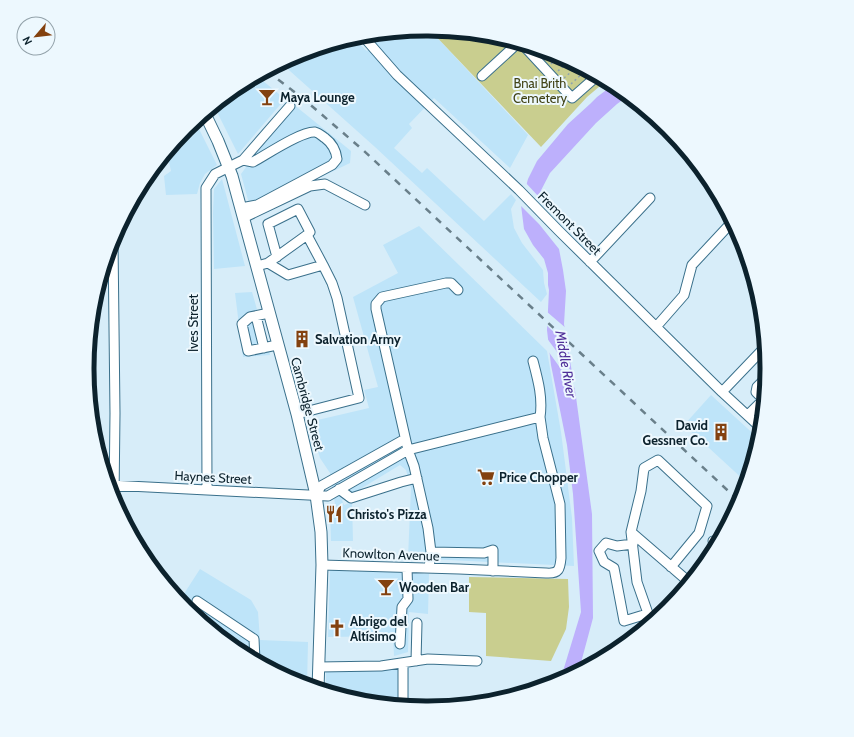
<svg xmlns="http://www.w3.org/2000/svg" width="854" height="737" font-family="Cabin,sans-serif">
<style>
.built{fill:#bee4f9}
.green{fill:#c9ce8f}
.water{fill:#bdb0fc}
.pier{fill:#d7edf9}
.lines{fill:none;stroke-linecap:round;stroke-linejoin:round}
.minor-casing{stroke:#3a708b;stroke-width:11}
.major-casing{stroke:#3a708b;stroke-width:13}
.path{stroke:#8da3af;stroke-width:1.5;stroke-dasharray:2 3;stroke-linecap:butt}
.minor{stroke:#fff;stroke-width:9}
.major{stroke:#fff;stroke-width:11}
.rail{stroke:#697f8a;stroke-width:2.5;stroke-dasharray:7 7;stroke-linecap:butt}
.labels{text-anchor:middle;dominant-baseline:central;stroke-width:4;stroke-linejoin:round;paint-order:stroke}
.park-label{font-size:13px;fill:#414316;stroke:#edf8fe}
.poi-label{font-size:13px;font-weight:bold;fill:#0c222d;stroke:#edf8fe;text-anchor:start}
.street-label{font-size:13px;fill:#0c222d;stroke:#edf8fe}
.water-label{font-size:14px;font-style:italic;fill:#502f99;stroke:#edf8fe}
.rim{fill:none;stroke:#0c222d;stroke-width:5}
</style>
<rect width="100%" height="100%" fill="#d7edf9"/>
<!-- built -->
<path class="built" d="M429,29L528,135L510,168L434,98L409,124L412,128L394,148L422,173L427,168L484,221L511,194L516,200L511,209L514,228L522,243L543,270L544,283L547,294L541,302L375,147L281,63L297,55L353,38L367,51L386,33Z
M257,76L285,99L238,154L214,106L239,86Z
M293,104L351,151L350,163L251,211L241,174Z
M198,127L217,165L205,174L200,183L197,194L166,195L164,176L171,171L167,153L180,137Z
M222,179L245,266L214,269L213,213L214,189Z
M419,226L547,351L561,432L572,518L574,566L408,558L411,488L406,470L400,465L342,500L344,505L352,502L353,541H331L330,507L335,504L330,473L320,458L309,422L369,408L364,390L378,387L353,297L398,273L383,245Z
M252,292L270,355L243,357L235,293Z
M711,395L759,439L746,482L684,425Z
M200,569L251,600L258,612L260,640L308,642L307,685L297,682L238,651L239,649L227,641L187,608L180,600Z
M330,569L429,574L428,614L409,612L408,652L394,656L393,636L328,637Z
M409,667L408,706L361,701L326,691V669L375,671Z"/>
<!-- green -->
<path class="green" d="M429,29L493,36L557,55L606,81L587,97L541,147Z
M469,577L568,579L569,607L566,629L551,661L486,656V613L469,612Z"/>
<!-- water -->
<path class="water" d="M613,85L628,96L617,104L596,123L550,173L536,200L539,224L559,249L563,270L566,291L564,324L576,397L592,514L593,618L579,670L560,681L581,612L573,494L567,445L551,365L547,330L549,290L548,285V273L544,259L533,245L524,229L521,205L528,179L537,161L568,124L590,104L597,97Z"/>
<!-- pier -->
<path class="pier" d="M525,182L539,197L538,207L540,222L539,224L519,204Z
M546,311L567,329L570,347L545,324Z
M546,337L574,375L577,391L548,351Z"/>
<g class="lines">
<!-- minor casing -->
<g class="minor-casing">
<path id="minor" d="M362,35L397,75L519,190L559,231L722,392L761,428
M522,44L572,98L597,76
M482,76L518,43
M241,208L257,205L332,165L337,159C336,150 333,144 325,138C322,136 319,133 315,132C301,131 266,155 253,162L243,160
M243,218L310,186L325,184L365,205
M113,241L115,413L114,499
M590,262L650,198
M268,263L288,275L323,265L307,235
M257,266L268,263L307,235L310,232L298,209L268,224L277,257
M458,290L451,283H446L382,297L376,304V309L408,450L540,417C543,398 538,380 533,361
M269,313L250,317L242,324L248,351L277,345
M256,316L264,348
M656,327L684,295L692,265L732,222
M722,392L764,348
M763,399L756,392L757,387L766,378
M297,414L359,398L337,298L332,283L323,265
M748,415L763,400
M109,485L328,496L408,450L414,466L428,528L431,552L429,568
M339,489L351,498L401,482L417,478
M207,490L206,188L215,174L243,160L290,106
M316,495L321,486L405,439
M631,532L689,582
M713,541L716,544
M633,544L617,546L606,543L599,551L604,562L614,568L624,621L647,614
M431,552L484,553L493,550V571
M322,565L459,569L546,573C559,574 560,569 561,558L560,504L543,438L540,417
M197,601L254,639L255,660
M651,622L637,582L631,532L641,491L644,468L658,460L707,506L699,533L671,567
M400,644L402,607L408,599L407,568
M416,661L417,623
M319,667L381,666L428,659L477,661
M403,706V663"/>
</g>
<!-- major casing -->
<g class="major-casing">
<path id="major" d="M205,114L218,141L232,176L297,414L316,495L321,532L322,565L318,689"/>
</g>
<!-- path -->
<path class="path" d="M545,57L549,53
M551,64L559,56
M558,71L569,61
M564,78L578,66
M571,84L586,70"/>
<!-- minor -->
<use href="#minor" class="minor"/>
<!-- major -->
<use href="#major" class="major"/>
<!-- rail -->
<path class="rail" d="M267,71L306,101L363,150L739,501"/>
</g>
<!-- icons -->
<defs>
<g id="bar-bare" transform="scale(1.38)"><path d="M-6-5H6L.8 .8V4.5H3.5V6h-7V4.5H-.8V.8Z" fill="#83410f" stroke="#edf8fe" stroke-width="2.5" paint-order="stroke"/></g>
<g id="building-bare" transform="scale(1.38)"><path d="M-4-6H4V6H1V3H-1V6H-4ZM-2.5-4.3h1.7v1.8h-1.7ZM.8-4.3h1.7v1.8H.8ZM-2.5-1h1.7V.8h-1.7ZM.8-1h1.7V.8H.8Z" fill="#83410f" stroke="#edf8fe" stroke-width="2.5" paint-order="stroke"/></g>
<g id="supermarket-bare" transform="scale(1.38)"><path d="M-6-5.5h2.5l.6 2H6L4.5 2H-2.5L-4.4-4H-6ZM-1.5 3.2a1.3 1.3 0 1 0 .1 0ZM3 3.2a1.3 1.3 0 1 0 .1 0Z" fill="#83410f" stroke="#edf8fe" stroke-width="2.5" paint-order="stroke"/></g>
<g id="restaurant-bare" transform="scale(1.38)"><path d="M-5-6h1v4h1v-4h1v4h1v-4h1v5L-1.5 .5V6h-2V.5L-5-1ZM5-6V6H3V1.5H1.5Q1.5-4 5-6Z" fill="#83410f" stroke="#edf8fe" stroke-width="2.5" paint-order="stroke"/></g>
<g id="church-bare" transform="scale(1.38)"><path d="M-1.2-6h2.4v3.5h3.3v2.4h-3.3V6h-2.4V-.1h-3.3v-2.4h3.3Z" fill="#83410f" stroke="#edf8fe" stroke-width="2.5" paint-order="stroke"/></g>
</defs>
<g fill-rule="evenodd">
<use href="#bar-bare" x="267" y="97"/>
<use href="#building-bare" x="302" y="339"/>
<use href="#building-bare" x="721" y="432"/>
<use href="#supermarket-bare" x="486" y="477"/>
<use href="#restaurant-bare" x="334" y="514"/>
<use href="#bar-bare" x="386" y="587"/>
<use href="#church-bare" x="337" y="628"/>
</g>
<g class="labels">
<!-- park labels -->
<g class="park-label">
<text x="540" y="83">Bnai Brith<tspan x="540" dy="15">Cemetery</tspan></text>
</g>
<!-- poi labels -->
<g class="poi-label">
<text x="280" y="97">Maya Lounge</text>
<text x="315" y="339">Salvation Army</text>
<text x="708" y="425" text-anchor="end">David<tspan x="708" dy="15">Gessner Co.</tspan></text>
<text x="499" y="477">Price Chopper</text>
<text x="347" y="514">Christo's Pizza</text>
<text x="399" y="587">Wooden Bar</text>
<text x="350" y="621">Abrigo del<tspan x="350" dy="15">Altísimo</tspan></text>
</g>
<!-- street labels -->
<g class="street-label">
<text transform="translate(570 223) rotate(45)">Fremont Street</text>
<text transform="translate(193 323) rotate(-90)">Ives Street</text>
<text transform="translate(308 404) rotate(75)">Cambridge Street</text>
<text transform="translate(213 477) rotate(3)">Haynes Street</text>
<text transform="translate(391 554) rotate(2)">Knowlton Avenue</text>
</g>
<!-- water labels -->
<g class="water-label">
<text transform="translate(566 364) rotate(80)">Middle River</text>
</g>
</g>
<!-- crop -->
<path d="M0 0H854V737H0ZM426 36H428A332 332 0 0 1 760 368V369A332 332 0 0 1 428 701H426A332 332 0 0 1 94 369V368A332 332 0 0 1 426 36Z" fill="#edf8fe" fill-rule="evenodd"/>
<path class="rim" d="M426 36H428A332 332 0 0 1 760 368V369A332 332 0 0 1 428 701H426A332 332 0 0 1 94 369V368A332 332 0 0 1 426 36Z"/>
<!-- north arrow -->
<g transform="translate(36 36) rotate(242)"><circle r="19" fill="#edf8fe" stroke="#93a2aa"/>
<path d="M0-3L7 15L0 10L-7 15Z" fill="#83410f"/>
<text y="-6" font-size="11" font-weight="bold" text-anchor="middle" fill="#0c222d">N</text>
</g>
</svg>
